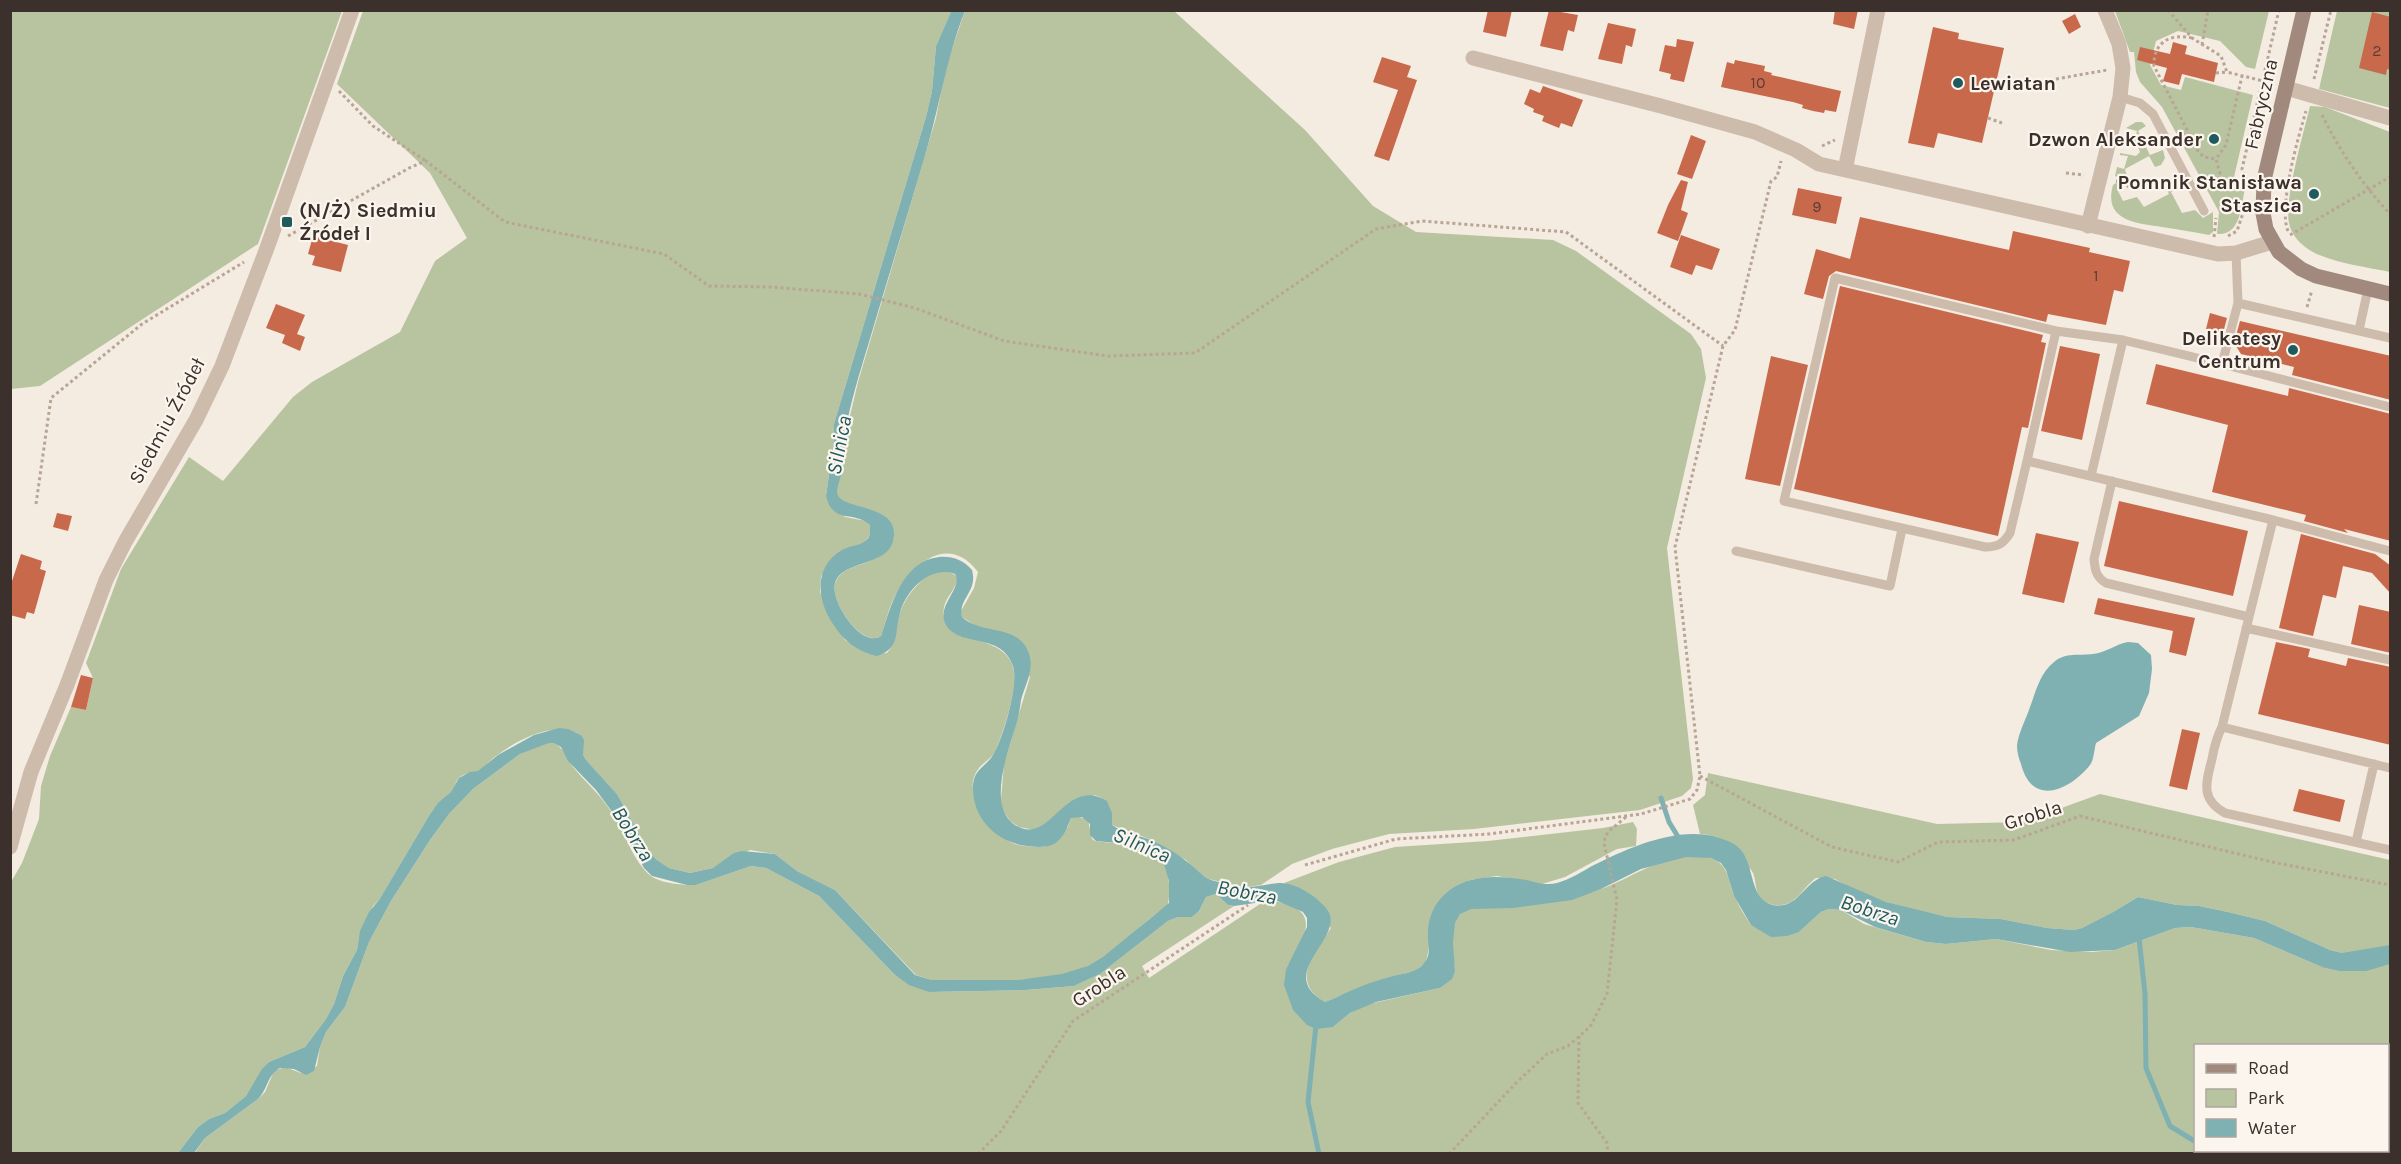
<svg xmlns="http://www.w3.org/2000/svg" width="2401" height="1164" font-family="Karla,sans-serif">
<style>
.green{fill:#b8c4a0;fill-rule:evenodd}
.water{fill:#7fb0b2}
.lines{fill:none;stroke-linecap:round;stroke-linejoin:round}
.stream{stroke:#7fb0b2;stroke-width:5}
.building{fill:#c8694b}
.path{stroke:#b9a596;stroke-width:3;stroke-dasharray:3 3;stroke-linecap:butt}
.lane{stroke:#cdbbac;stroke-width:9}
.street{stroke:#cdbbac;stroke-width:15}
.secondary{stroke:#a18a7d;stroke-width:15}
.poi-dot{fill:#1f5a5e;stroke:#fbf5ee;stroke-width:2}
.labels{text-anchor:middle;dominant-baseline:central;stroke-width:4.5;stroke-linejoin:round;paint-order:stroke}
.number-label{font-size:16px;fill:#5e3e33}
.poi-label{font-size:20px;font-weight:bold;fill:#3b302b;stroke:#fbf5ee;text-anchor:end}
.street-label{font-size:20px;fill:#3b302b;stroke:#fbf5ee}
.water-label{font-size:21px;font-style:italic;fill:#1f5a5e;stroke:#fbf5ee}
</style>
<rect width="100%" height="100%" fill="#f4ebe1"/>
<!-- green -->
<path class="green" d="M10,11H342L258,244L40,386L11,389Z
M363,11H952L936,46L932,91L926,117L834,424V440L826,496L845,517L866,521L870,525V535L863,544L852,547L821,576L820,592L845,640L869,654L887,653C898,641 895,627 900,613C905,597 924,572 942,571C948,571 954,573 958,578C956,589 946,597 944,607C937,647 1003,631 1013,667C1019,687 1003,733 995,752C991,759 984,762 979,768C964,787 979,806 990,821C1009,846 1013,846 1044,847L1068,827L1071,818L1077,816L1088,820L1092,839L1095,841C1117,844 1145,843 1163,860C1168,865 1168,876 1169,883C1169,890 1170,899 1167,906C1140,923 1119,950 1091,965C1051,985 976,981 932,980L916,975L835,890L797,871L775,854L750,850L713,868L690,873L669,868L657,860L649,852L617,794L587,761L583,755L581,735C554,720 519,739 496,756C490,760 485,767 479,771C472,774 464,772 458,779C455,783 455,787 452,791C445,799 436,805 430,814L379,900L373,906L359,938L357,950L343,976L334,1004L326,1019L305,1047L269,1062L246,1096L225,1113L209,1119L198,1127L178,1153L11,1154V882L22,863L39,819L41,786L50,756L71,707L86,710L93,678L86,663L121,569L189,457L223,481L293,397L312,382L400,332L435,261L467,238L430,173L337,84Z
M965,11H1174L1305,130L1373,206L1416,232L1553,240L1576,251L1691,334L1701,349L1706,378L1667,548L1693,779L1691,788L1682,796L1640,810L1474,829L1389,834L1332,849L1292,864L1261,885L1249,887L1237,886L1209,879L1198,873L1186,860L1152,840L1112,825C1110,810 1112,800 1094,795L1049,821L1041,828L1035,830L1019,827L1010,821L1002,809L1001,800L1004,764L1030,677L989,629L976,626L962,617L961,611L974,588L978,572C947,531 910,566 893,600C888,611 885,624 881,636C862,649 827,599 836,581C847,559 881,570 894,538L841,501L837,496V490L845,451V437L858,382L936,118L946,66Z
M2115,11H2269L2255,69L2246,67L2220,41L2178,31L2156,41L2150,65L2161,85L2181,90L2185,77L2253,95L2234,177L2245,188C2241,206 2241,236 2217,234L2219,212L2162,107L2140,82L2136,72L2134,52H2130Z
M2337,11H2390V108L2319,89Z
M2310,106L2325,107L2390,132V272C2367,267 2332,263 2311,251C2301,245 2291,235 2289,223C2284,199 2304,132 2310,106Z
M2136,122H2142L2146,126L2138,131L2150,155L2163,150L2165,158L2161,165L2155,167L2149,156L2125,169L2128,180L2115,176L2117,167L2124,169L2128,156L2120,155V153L2136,156L2140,152L2138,147L2123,141V139L2133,143L2137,131L2126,128Z
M2168,179H2174L2182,184L2171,192L2182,213L2195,210L2203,218L2213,212V232L2209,235C2193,232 2177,229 2162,227C2136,223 2103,221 2113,185L2116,183L2124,185L2117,189L2123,201L2137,197L2144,207L2169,194L2164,183Z
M553,743C565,748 566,758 573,767C586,783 601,795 612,813C625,832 633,862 651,876C662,884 684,885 696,885L751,866L766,868L819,896L894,974L929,992L1026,990L1074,986L1100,974L1168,921L1178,917H1192L1199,911L1206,897L1216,894L1228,905L1234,906L1142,966L1149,978L1266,900C1275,900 1281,903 1289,905C1323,917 1297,948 1286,969L1333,1027L1350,1013L1369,1004L1440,988L1455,971C1454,957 1448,924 1461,913C1474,903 1500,910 1515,907C1542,903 1575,898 1601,889C1633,878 1677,844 1713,859C1730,866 1728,884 1735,897C1739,907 1745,916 1751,925L1799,932L1821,912L1829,909L1841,910L1864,924L1926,942L1946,944L1996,939L2051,950L2091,952L2115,950L2175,928L2191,927L2254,938L2322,967L2342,953L2330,950L2265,921L2228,912L2199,906L2177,905L2138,897L2113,912L2082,928L2074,930L2047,928L2001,919L1947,917L1921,912L1886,902L1854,890L1835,879L1816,878C1802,888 1796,907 1776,905C1773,905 1766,903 1763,901C1754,893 1757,880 1752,871C1747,863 1717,842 1709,835L1700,834L1693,805L1705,795L1708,773L1937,824L2023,822L2100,794L2390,860V1153L194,1154L205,1138L258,1099L265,1092L274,1071L285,1067L301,1073L317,1066L320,1047L326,1032L345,1007L369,942L391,901L430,840L449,814L473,789L520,754L537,745ZM2196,1046H2388V1150H2196Z
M1633,822L1637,829L1636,846L1617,849L1565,877L1542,884L1497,876L1470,880L1429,947L1426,962L1416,971L1390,977L1325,1002C1289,982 1315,952 1331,928L1296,887L1284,883L1339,862L1395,847L1488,841L1603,828Z"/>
<!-- water -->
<path class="water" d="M952,10L965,11C946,58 939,110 924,159C906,220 887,281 869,342C860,372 850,403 845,434C844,443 845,452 844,461C843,472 838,482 837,492C837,510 895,503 894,534C894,568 843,558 835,583C830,602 862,649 881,636C891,606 902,561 939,557C953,556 963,560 972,570C978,592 958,598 962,617C980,634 1013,625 1026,647C1037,666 1026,682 1021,700C1020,707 1019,715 1017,722C1009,749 986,806 1015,825C1051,848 1064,775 1107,801L1112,813V825C1124,833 1138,835 1151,840C1162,845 1177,853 1186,861C1195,867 1201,876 1211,880C1219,882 1230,885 1238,887C1251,889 1265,884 1279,883C1295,882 1316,896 1326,908C1350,936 1272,973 1325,1002C1334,999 1341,995 1350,991C1363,985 1378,980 1393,976C1405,973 1417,973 1425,962C1431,954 1428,945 1428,936C1427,908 1445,887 1471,880C1489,875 1508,877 1526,880C1535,882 1547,886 1557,883C1569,880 1583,871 1594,865C1626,849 1670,829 1707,835C1717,837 1733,841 1740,849C1755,865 1749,900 1773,905C1799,910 1803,881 1826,876L1886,902L1947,917L2001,919L2047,928L2074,930L2082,928L2113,912L2138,897L2177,905L2199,906L2228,912L2265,921L2330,950L2342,953L2390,945V964L2366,971H2340L2322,967L2254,938L2191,927L2175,928L2115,950L2070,952L1996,939L1946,944L1926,942L1875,927L1841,910L1829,909L1821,912L1799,932L1787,936L1771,937L1751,925L1734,896L1726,870L1721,863L1711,858L1686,857L1641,869L1601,889L1572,900L1513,908L1471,909L1460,914L1455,923L1453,942L1455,971L1452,979L1440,988L1376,1002L1350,1013L1333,1027L1316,1029L1307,1025L1293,1010L1284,985L1286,969L1307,927V918L1303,912L1275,900L1234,906L1228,905L1216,894L1206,897L1199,911L1192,917H1178L1168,921L1100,974L1074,986L1026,990L929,992L909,985L894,974L819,896L766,868L751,866L696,885H687L652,876L644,868L613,813L596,790L568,761L561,747L553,743L546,744L520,754L473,789L449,814L430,840L391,901L369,942L345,1007L326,1032L320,1047L314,1071L306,1075L294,1069L280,1068C267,1075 268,1089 258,1099L205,1138L194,1153H178L198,1127L209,1119L225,1113L246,1096L262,1069L269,1062L305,1047L326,1019L334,1004L343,976L357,950L360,931L369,912L379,900L430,814L438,803L451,792L459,778L470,772L478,771L498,755L534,735L559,728L568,729L581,735L584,740L583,755L587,761L617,794L649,852L657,860L669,868L690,873L713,868L734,853L742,851L775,854L797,871L835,890L915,975L932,980H1018L1062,974L1088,966L1103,957L1169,903V881L1163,861L1128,844L1096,841L1090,835V824L1082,817L1071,818C1068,826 1063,839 1054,844C1046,848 1035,847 1027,846C997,842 973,820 973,788C973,769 985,768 993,755C1003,739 1019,684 1013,666C1002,632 960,648 946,625C935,605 964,588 955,574C931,565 906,590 900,613C894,633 901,648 877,656C857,652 843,640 833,624C817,600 813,567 842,550C853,544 864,547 870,535V525C854,510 833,525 826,496L834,440V424L926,117L932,91L936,46Z
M2128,642L2138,643L2151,655L2152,669L2149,693L2139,716L2096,743C2094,750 2094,760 2090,765C2069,791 2032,807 2021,764C2019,759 2017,752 2017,746C2018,734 2026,719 2030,707C2036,691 2040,673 2054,662C2066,652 2079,656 2093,654C2105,653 2116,644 2128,642Z"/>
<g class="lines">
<!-- stream -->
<path class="stream" d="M1661,798L1669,822L1680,840
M2139,938L2145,994L2146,1068L2170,1126L2196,1142
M1316,1025L1308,1102L1319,1154
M2208,1150L2212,1154"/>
</g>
<!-- building -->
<path class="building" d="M1488,10H1512L1506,37L1483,32Z
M1549,10L1578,15L1574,32L1568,30L1563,51L1540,46Z
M1835,10H1858L1854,29L1833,24Z
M2372,12L2391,17V70L2387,69L2386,75L2359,68Z
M2075,14L2081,27L2069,34L2062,21Z
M1608,23L1636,29L1632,47L1626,45L1622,64L1598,59Z
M1933,27L1959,33L1958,39L2004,48L1982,143L1938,133L1934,148L1908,143Z
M1677,39L1694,42L1684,82L1670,79L1671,74L1659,71L1665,45L1676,47Z
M2173,42L2187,46L2185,54L2218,63L2214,82L2182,74L2179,85L2163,81L2167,68L2137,60L2140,47L2170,54Z
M1382,57L1411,66L1407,77L1417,80L1389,161L1374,156L1398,90L1373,82Z
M1735,60L1765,66L1764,71L1772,73L1771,75L1841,91L1836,112L1825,110L1824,113L1813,111L1802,108L1803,105L1793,102L1721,87L1727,62L1734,64Z
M1543,86L1583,100L1572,127L1561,123L1559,128L1542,121L1544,116L1533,112L1534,109L1524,104L1530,89L1540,93Z
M1691,135L1706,141L1692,179L1677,174Z
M1681,180L1688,182L1681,210L1688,213L1678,241L1657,233L1668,205Z
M1798,188L1842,197L1836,224L1792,215Z
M1860,217L2009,250L2013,231L2090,248L2089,252L2130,261L2123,292L2114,290L2106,325L2048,314L2046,322L1836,271L1829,276L1823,299L1804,294L1816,249L1850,259Z
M1681,235L1720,249L1712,270L1696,265L1692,275L1670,267Z
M313,236L348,245L341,272L312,265L315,256L308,254Z
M1840,286L2043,335L2041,342L2046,343L2028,428L2022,427L1998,536L1794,489Z
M276,304L305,315L297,334L305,337L300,351L282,343L285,335L266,328Z
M2210,313L2227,318L2223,333L2206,329Z
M2240,321L2391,356V400L2292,375L2294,367L2241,354L2234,343Z
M2060,346L2100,354L2082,440L2041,431Z
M1771,356L1808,365L1780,486L1745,479Z
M2156,364L2288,396L2289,388L2391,414V541L2344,529L2348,533L2304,521L2306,515L2212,492L2228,425L2146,404Z
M2119,501L2248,531L2233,596L2104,566Z
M57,513L72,516L68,531L53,527Z
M2036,533L2079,542L2064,603L2022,594Z
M2301,534L2375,554L2391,566V594L2372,573L2343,566L2336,598L2323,595L2313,636L2279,628Z
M21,554L42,561L40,569L46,571L34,614L27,612L25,619L10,615V587Z
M2098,598L2195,618L2186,656L2169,652L2173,631L2094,614Z
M2359,605L2391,612V653L2351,644Z
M2276,642L2310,649L2308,657L2346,666L2348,658L2391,667V745L2258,714Z
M81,675L93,678L86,710L71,707Z
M2182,729L2200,733L2187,790L2169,786Z
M2299,789L2345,800L2340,822L2293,811Z"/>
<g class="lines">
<!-- path -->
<path class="path" d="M2168,10L2192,38L2221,56L2227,72L2263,81
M2192,38C2171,33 2153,42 2154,66L2198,151L2204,157L2216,159
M2202,45L2208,10
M2216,73L2227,72
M2056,79L2107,70
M2314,79L2331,10
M339,91L373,126L426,161
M2322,115C2340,151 2362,184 2390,214
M1988,118L2002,123
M1822,146L1835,140
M2066,173L2084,175
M2218,180L2220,173L2216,159L2226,145L2242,76
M2116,181L2126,183L2129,188
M2247,181L2242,169L2279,10
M2288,231C2278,207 2298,138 2306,111
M2290,235L2390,177
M288,236L411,167L426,161L505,222L664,254L709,286L771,287L859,294L915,308L1004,341L1108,356L1195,353L1376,229L1422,221L1566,232L1723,346
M2228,236L2237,231L2245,207
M2214,237L2216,218
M2307,307L2312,290
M36,504L51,398L142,324L244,262
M1700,776L1832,847L1898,862L1938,842L2014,840L2080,816L2272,862L2390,885
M1305,865L1396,839L1489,834L1641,814L1690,799L1697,790L1700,776L1675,547L1723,346L1735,330L1771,181L1777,177L1781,161
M1579,1036L1578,1103L1607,1143L1608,1154
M978,1154L1001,1131L1073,1021L1248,905
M1449,1154L1517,1082L1547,1054L1568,1046L1590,1027L1607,994L1617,900L1604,843L1605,837L1609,831L1626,817"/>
<!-- lane -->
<path class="lane" d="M2120,97L2140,103L2153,114L2204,211
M2238,303L2390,338
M2359,330L2368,289
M2056,331L2123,340
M2222,364L2390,407
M2027,461L2010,533C2003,544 1998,547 1985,547L1784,501L1835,278L2056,331L2027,461L2273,520
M2091,476L2123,340L2222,364L2238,303L2236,253
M2112,481L2094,559C2095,570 2096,577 2106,583L2249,617L2222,727L2390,768
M1736,551L1890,586L1902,529
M2249,617L2273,520L2390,551
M2246,628L2390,660
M2222,727C2216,738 2214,748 2212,759C2206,783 2200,799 2225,813L2390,850
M2356,842L2374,764"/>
<!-- street -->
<path class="street" d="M1473,58L1661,106L1755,132L1796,150L1819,164L2218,254L2236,253L2272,242
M2286,88L2390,118
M1845,170L1878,10
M2088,226L2120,97L2123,68L2119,44L2105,10
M10,847L31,772L67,685L106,580L125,542L196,420L222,366L267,248L352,10"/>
<!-- secondary -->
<path class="secondary" d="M2304,10L2264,180L2263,213L2266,229L2279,252L2301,269L2316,276L2390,294"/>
</g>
<!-- markers -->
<g class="poi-dot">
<circle cx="1958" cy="83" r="6"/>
<circle cx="2214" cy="139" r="6"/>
<circle cx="2314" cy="194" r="6"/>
<rect x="281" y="216" width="12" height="12" rx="3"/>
<circle cx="2293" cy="350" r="6"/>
</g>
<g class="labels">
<!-- number labels -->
<g class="number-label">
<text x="2377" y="50">2</text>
<text x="1758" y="82">10</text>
<text x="1817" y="206">9</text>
<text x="2096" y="275">1</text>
</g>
<!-- poi labels -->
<g class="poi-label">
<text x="1970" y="83" text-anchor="start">Lewiatan</text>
<text x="2202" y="139">Dzwon Aleksander</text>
<text x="2302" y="182">Pomnik Stanisława<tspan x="2302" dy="23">Staszica</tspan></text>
<text x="299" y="210" text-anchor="start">(N/Ż) Siedmiu<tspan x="299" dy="23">Źródeł I</tspan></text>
<text x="2281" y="338">Delikatesy<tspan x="2281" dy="23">Centrum</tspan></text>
</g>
<!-- street labels -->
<g class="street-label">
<text transform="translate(2261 104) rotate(-77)">Fabryczna</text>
<text transform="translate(167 421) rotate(-62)">Siedmiu Źródeł</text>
<text transform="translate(2033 815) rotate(-17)">Grobla</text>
<text transform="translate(1099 986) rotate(-33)">Grobla</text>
</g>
<!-- water labels -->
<g class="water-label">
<text transform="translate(839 445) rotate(-79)">Silnica</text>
<text transform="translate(633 834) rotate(58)">Bobrza</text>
<text transform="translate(1142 845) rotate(23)">Silnica</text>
<text transform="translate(1247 892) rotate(11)">Bobrza</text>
<text transform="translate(1870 910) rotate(18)">Bobrza</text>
</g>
</g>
<!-- border -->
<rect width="2401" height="1164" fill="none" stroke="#3b302b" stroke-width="24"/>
<!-- legend -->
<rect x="2194" y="1044" width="195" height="108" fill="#fbf5ee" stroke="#aea6a0" stroke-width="1.5"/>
<rect x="2206" y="1064" width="30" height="9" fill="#a18a7d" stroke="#aea6a0" stroke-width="1.5"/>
<text x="2248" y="1074" font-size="18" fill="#3b302b">Road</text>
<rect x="2206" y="1089" width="30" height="18" fill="#b8c4a0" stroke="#aea6a0" stroke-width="1.5"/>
<text x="2248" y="1104" font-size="18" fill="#3b302b">Park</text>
<rect x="2206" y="1119" width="30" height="18" fill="#7fb0b2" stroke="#aea6a0" stroke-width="1.5"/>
<text x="2248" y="1134" font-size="18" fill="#3b302b">Water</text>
</svg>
